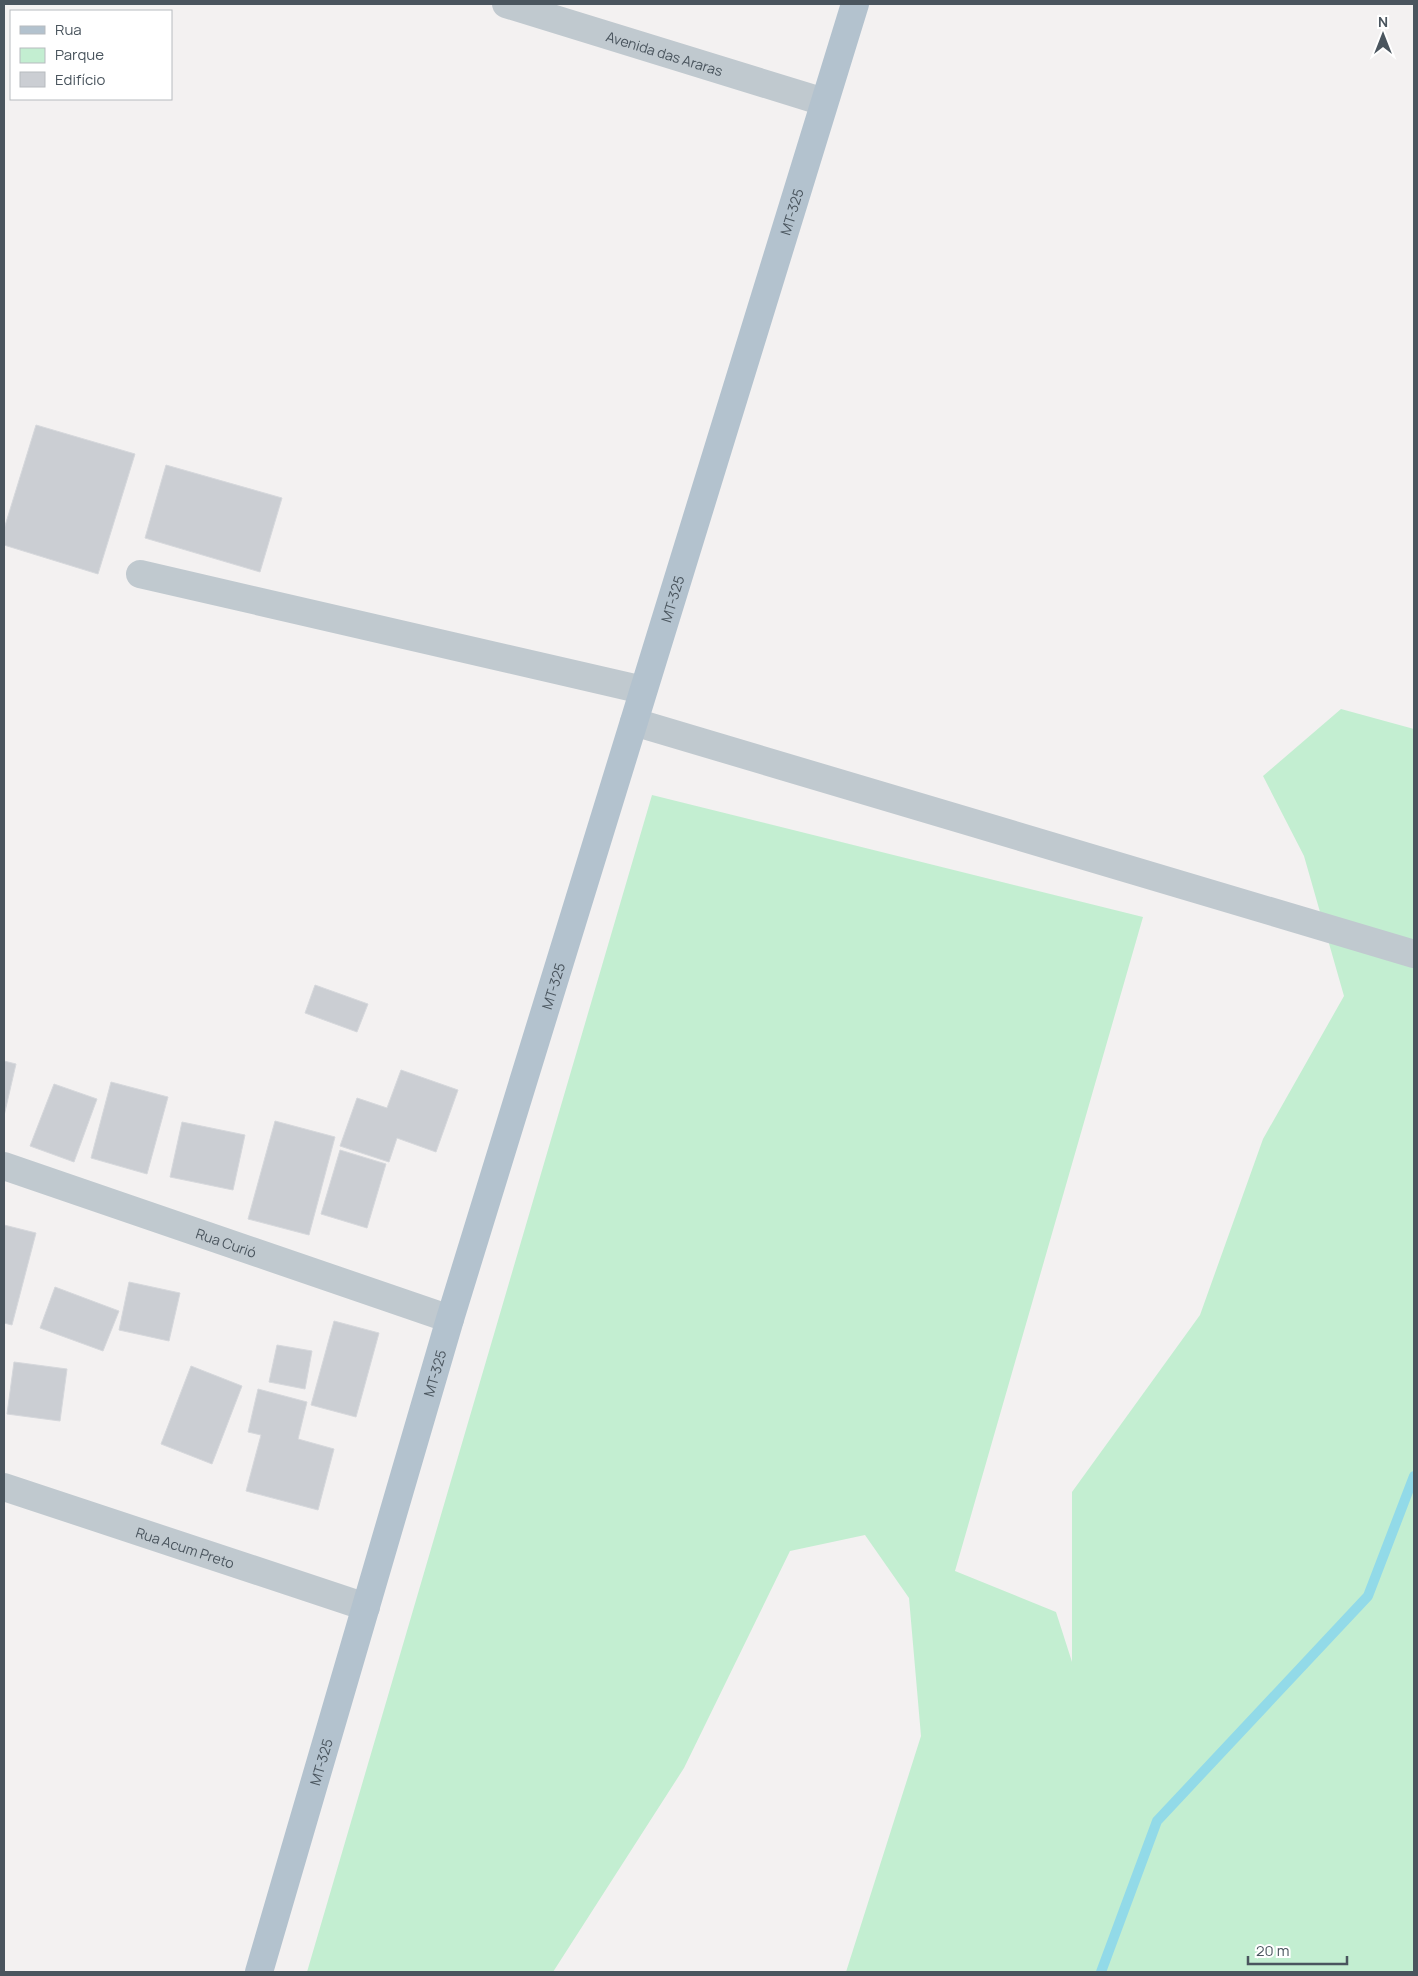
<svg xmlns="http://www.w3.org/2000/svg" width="1418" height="1976" font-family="Manrope,sans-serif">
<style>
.green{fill:#c3eed1}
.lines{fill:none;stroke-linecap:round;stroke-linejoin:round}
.stream{stroke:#92dae8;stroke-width:10}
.building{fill:#cbced3;stroke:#d6d8dc}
.minor{stroke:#c0c9cf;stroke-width:28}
.major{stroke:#b3c2ce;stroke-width:28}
.labels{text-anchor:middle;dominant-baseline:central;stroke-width:4;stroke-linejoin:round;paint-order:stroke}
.street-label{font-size:14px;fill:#4a555e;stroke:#fff}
</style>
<rect width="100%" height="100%" fill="#f3f1f1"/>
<!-- green -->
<path class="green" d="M1341,709L1414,729V1972H846L921,1736L909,1598L865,1535L790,1551L684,1768L553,1972H307L652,795L1143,917L955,1571L1056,1612L1072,1662V1492L1200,1315L1263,1139L1344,996L1304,856L1263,776Z"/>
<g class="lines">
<!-- stream -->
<path class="stream" d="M1101,1972L1157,1821L1368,1596L1414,1476"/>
</g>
<!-- building -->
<path class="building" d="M36,425L135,454L98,574L4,545V529Z
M166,465L282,498L260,572L145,538Z
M315,985L368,1004L357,1032L305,1013Z
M4,1061L16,1064L4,1116Z
M401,1070L458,1090L436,1152L397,1138L389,1162L340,1146L357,1098L387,1108Z
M111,1082L168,1097L147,1174L91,1158Z
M54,1084L97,1099L74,1162L30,1146Z
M275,1121L335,1137L309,1235L248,1219Z
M182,1122L245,1135L233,1190L170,1177Z
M340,1150L386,1164L367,1228L321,1214Z
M4,1225L36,1233L12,1325L4,1323Z
M129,1282L180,1293L169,1341L119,1330Z
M55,1287L119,1311L103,1351L40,1328Z
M334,1321L379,1333L356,1417L311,1405Z
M277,1345L312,1351L305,1389L269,1382Z
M14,1362L67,1369L60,1421L7,1414Z
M191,1366L242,1386L212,1464L161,1444Z
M258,1389L307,1402L298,1439L334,1449L318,1510L246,1491L261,1435L248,1432Z"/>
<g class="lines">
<!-- minor -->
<g class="minor">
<path id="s1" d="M506,4L824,102"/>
<path d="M140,574L643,690"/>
<path d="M634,722L1414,954"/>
<path id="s2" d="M4,1166L450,1319"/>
<path id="s3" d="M4,1487L366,1607"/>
</g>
<!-- major -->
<path class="major" id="s4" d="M259,1972L450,1319L855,4"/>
</g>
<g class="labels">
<!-- street labels -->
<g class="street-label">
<text stroke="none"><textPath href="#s1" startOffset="166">Avenida das Araras</textPath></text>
<text stroke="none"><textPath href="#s4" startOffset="1839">MT-325</textPath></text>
<text stroke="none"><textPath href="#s4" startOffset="1434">MT-325</textPath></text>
<text stroke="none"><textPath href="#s4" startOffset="1029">MT-325</textPath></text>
<text stroke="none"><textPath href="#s2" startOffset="235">Rua Curió</textPath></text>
<text stroke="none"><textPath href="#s4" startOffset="624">MT-325</textPath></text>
<text stroke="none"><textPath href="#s3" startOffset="191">Rua Acum Preto</textPath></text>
<text stroke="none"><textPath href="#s4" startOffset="219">MT-325</textPath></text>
</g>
</g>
<!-- border -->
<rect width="1418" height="1976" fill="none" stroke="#4a555e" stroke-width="10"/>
<!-- legend -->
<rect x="10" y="10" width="162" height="90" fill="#ffffff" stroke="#b7bbbf"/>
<rect x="20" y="26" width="25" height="8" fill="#b3c2ce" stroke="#b7bbbf"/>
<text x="55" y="35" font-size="15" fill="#4a555e">Rua</text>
<rect x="20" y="48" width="25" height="15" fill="#c3eed1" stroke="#b7bbbf"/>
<text x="55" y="60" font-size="15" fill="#4a555e">Parque</text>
<rect x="20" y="72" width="25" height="15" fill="#cbced3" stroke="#b7bbbf"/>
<text x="55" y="85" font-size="15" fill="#4a555e">Edifício</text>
<!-- north arrow -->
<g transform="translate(1383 35)" stroke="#ffffff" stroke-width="4" paint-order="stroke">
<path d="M0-4L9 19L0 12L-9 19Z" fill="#4a555e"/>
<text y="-8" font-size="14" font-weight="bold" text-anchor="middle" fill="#4a555e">N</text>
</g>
<!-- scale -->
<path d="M1248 1956v8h99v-8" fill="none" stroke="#4a555e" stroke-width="2.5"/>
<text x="1256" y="1956" font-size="15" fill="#4a555e" stroke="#ffffff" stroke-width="4" paint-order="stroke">20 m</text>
</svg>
